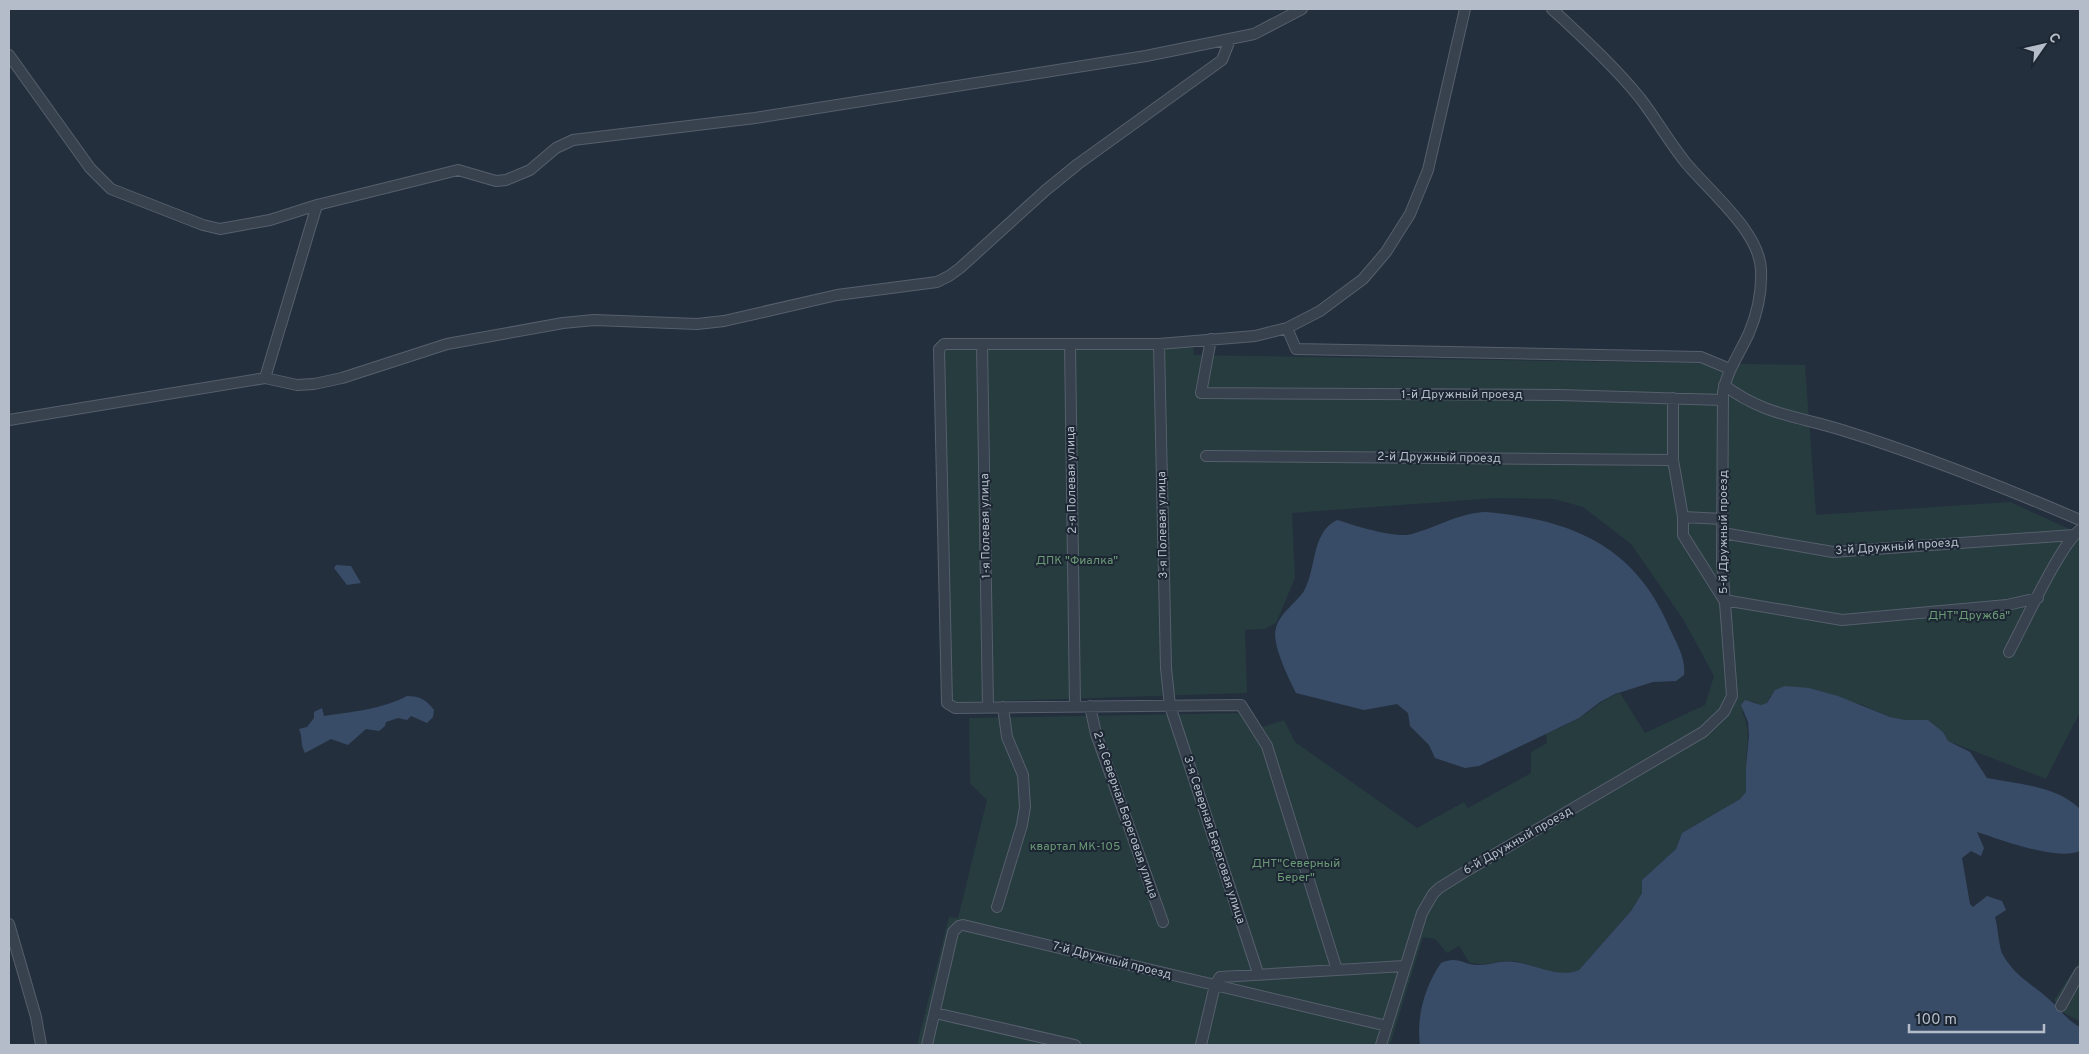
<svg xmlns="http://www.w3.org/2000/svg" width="2089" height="1054" font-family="Overpass,sans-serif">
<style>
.green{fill:#263c3f}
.water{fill:#394c67}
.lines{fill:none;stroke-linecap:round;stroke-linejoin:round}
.minor-casing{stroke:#565f6c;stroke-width:12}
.minor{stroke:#38414e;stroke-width:10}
.labels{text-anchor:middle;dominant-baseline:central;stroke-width:4;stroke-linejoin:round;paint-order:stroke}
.street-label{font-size:12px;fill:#b4bcc9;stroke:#1d2633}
.park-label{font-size:12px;fill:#6b9a76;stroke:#1d2633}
</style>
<rect width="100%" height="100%" fill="#242f3e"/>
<!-- green -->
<path class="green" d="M941,340L1156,341L1193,345L1194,355L1805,365L1816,515L2010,502L2080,534V712L2046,779L1948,741L1943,732L1928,720H1905L1890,717L1860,704L1770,696L1767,703L1761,705L1752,701L1742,712C1752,731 1746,747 1746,768C1746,776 1748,784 1747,792L1740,799L1682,833L1676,849L1642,880V893L1631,911L1579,970C1558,980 1533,962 1511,961C1496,961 1482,967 1469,962L1459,946L1447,953L1435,939L1423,937L1390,1045H917L949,917L958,918L987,800L970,783L969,718L1242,713L1251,731L1284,720L1295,742L1417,828L1464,802L1468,808L1531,773V752L1547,743L1546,734C1557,729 1569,724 1579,718C1594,709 1604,698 1620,693L1645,733L1705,705L1714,676L1683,619L1631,544L1583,507L1554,499L1496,498L1292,513L1295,578L1276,623L1264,629L1245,630L1247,693L941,703L934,346Z
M2080,961V1021L2062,1012L2054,1000Z"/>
<!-- water -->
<path class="water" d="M1486,512C1571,520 1635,545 1670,629C1677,644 1686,659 1684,675L1676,681L1653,682L1615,694L1600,702L1579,718L1479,766L1465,768L1435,758L1429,745L1410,726L1408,713L1397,704L1364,710L1296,693C1289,679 1271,643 1276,628C1280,613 1296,603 1304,591C1317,567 1311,533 1337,520C1354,525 1395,539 1412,534C1438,527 1458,513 1486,512Z
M336,565L351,566L361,583L347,585L334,568Z
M1785,686L1809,688L1838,696L1890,717L1905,720H1928L1943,732L1948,741L1970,752L1987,778C2018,784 2057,786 2080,809V851C2056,861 2002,840 1977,832L1984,848L1981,856L1971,851L1962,858L1970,904L1973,907L1987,896L2002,901L2006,910L1995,917C1998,927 1999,949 2003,955C2015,977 2037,987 2054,1004C2063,1013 2068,1021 2080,1027V1045H1420C1416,1017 1425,986 1441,963C1459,955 1464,966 1479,965C1491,965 1502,960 1514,962C1535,964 1559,979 1579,970L1631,911L1642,893V880L1676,849L1682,833L1740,799L1746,792V767L1749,736L1748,722L1741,705L1745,700L1761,705L1767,703L1775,690Z
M407,696C419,696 426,699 434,710L433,717L427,723L411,716L407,720L398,718L386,722L385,726L379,731L366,729L348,745L331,739L305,753C300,744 303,738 299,729L307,727L314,718V712L322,708L324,716C351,712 383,709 407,696Z"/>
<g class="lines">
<!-- minor casing -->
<g class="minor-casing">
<path id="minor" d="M9,55L90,168L111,189L203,225L220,229L270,220L317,205
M1287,328L1296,349L1701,357L1730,369
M1211,339L1201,393L1559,395L1723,400
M982,344L988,707
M1070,344L1075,706
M1159,344L1166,668L1170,706L1258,973
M265,378L317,205L458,170L496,181L506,180L530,170L556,148L573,140L755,118L1146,56L1254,34L1302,9
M1724,385C1765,416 1799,416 1845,431C1925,456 2003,487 2080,520
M1673,398V460L1683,517V535L1724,600L1842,620L2007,605L2038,598
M9,420L265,378L297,385L314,384L342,378L447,344L563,323L594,320L697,324L724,321L837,295L937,282L949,276L960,268L1046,190L1078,164L1222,60L1230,40
M1206,456L1673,460
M1683,517L1723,519
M1723,533L1833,552L2073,535
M2009,652C2023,626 2061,543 2080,530
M1090,706L1096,734L1163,922
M997,907L1022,825L1025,807L1023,775L1007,737L1003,707
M9,924L36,1017L41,1045
M1337,970L1267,746L1241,705L955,708L947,703L939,349L944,344H1159L1255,336L1287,328L1320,311L1363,279L1386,252L1410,214L1428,170L1465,9
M2061,1006L2080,972
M935,1013L1075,1045
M927,1045L953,932L959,926L963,925L1387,1026
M1201,1045L1215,985L1220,977L1404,966
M1381,1045L1422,913L1433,894L1439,888L1468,870L1703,732L1724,712L1732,696L1722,563L1723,392C1727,371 1740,353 1749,333C1757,314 1762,291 1761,270C1760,232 1710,192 1686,163C1670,143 1656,119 1640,98C1614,66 1582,37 1552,9"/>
</g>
<!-- minor -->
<use href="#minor" class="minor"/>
</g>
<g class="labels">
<!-- street labels -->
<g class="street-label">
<text x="1462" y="395">1-й Дружный проезд</text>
<text transform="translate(1439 458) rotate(1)">2-й Дружный проезд</text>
<text transform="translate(1072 480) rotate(-91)">2-я Полевая улица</text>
<text transform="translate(1163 525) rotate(-91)">3-я Полевая улица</text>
<text transform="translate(986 526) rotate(-91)">1-я Полевая улица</text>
<text transform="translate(1724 532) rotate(-90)">5-й Дружный проезд</text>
<text transform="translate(1897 547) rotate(-4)">3-й Дружный проезд</text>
<text transform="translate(1125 815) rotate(71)">2-я Северная Береговая улица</text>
<text transform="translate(1214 840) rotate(72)">3-я Северная Береговая улица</text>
<text transform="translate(1518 841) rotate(-30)">6-й Дружный проезд</text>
<text transform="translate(1112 961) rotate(14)">7-й Дружный проезд</text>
</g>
<!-- park labels -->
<g class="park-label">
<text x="1077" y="561">ДПК "Фиалка"</text>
<text x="1969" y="616">ДНТ"Дружба"</text>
<text x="1075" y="847">квартал МК-105</text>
<text x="1296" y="864">ДНТ"Северный<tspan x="1296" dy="14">Берег"</tspan></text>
</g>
</g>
<!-- border -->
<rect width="2089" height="1054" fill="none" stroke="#b4bcc9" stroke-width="20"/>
<!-- north arrow -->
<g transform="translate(2044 45) rotate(56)" stroke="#1d2633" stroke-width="4" paint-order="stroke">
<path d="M0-4L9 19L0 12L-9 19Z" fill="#b4bcc9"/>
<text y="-8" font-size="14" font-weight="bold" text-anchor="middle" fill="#b4bcc9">С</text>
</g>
<!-- scale -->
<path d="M1909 1024v8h135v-8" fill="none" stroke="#b4bcc9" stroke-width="2.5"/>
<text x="1916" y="1024" font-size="15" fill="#b4bcc9" stroke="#1d2633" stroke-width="4" paint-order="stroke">100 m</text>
</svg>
